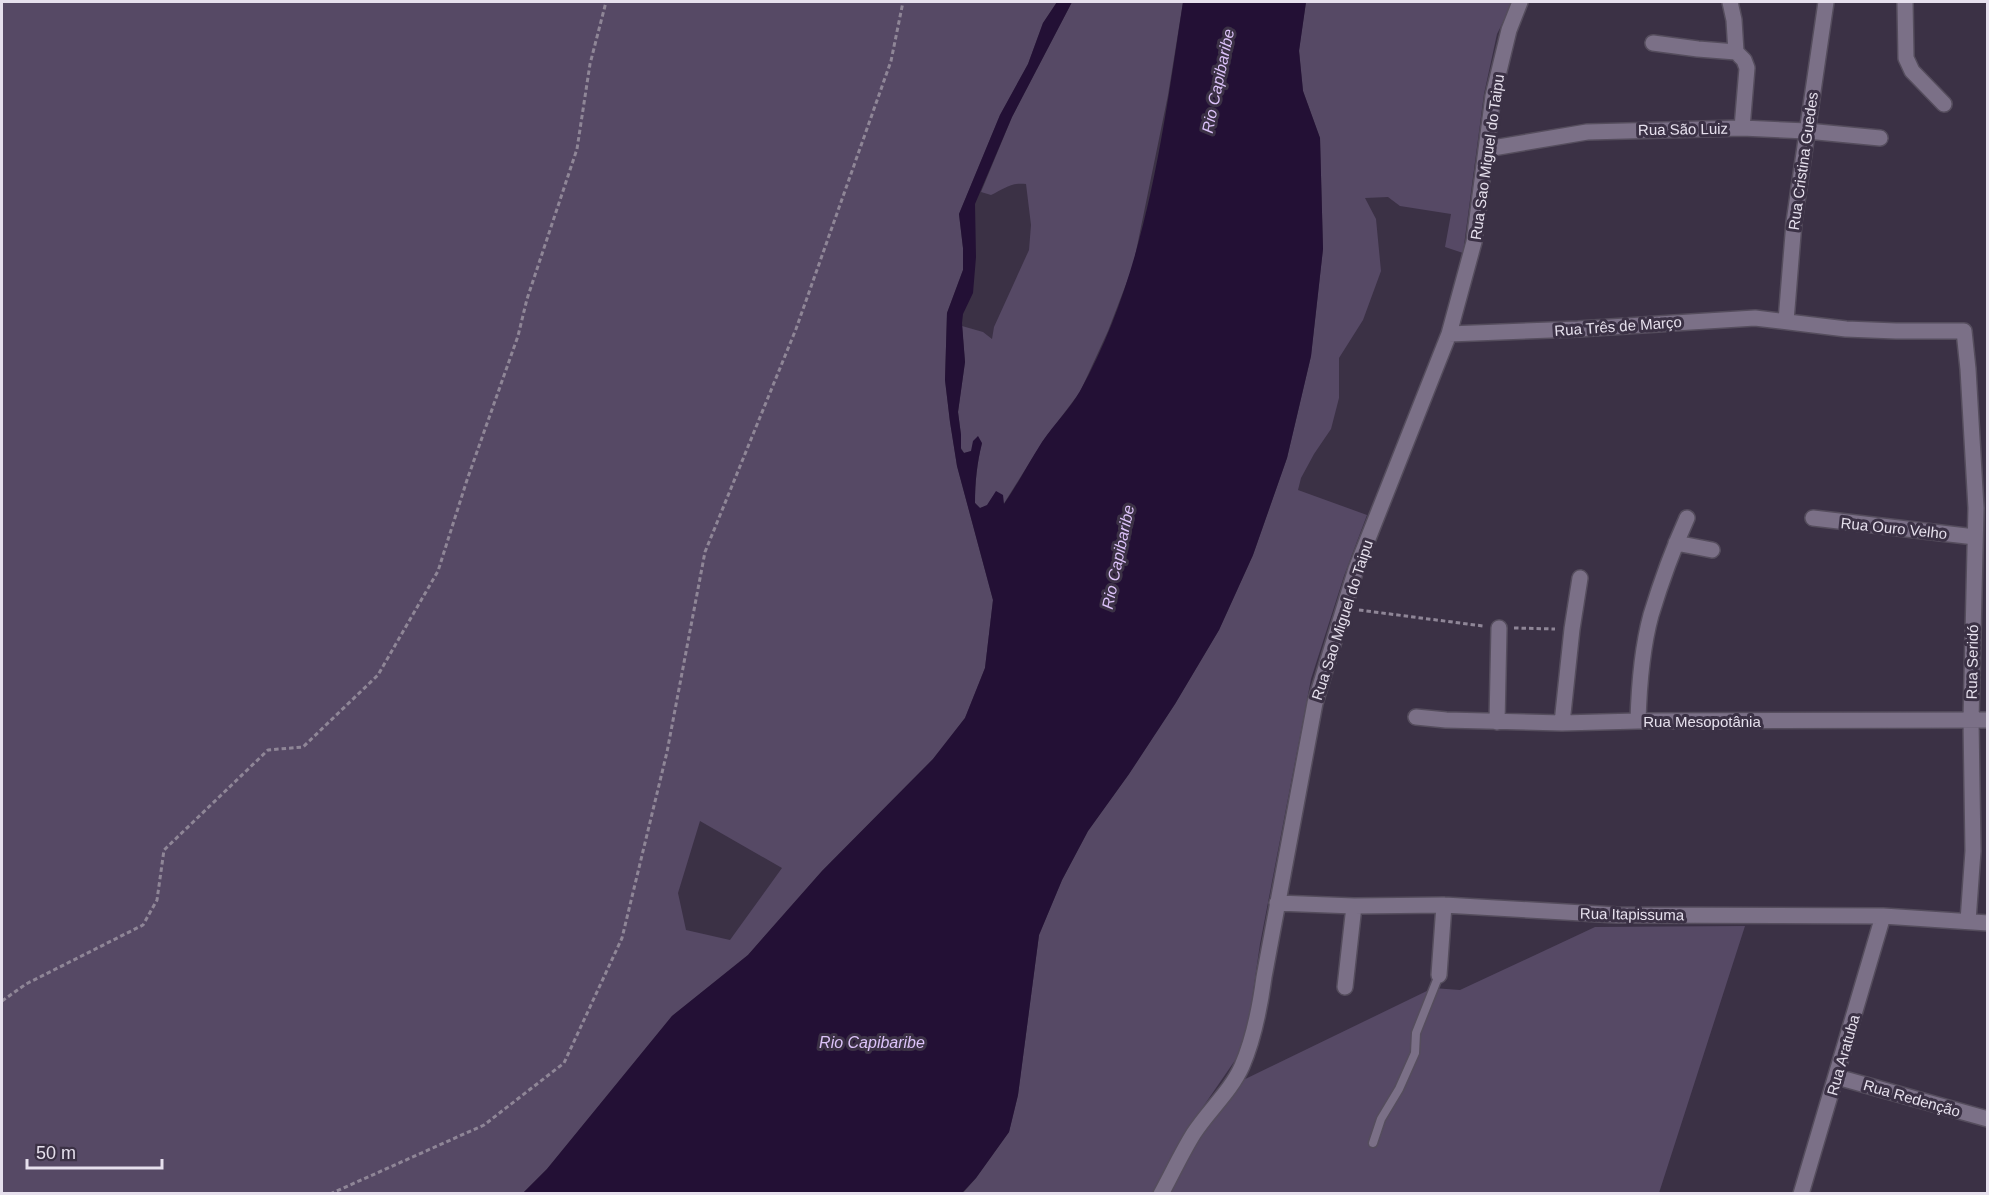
<svg xmlns="http://www.w3.org/2000/svg" width="1989" height="1195" font-family="Arial,sans-serif">
<style>
.green{fill:#564965;fill-rule:evenodd}
.water{fill:#231035}
.lines{fill:none;stroke-linecap:round;stroke-linejoin:round}
.lane-casing{stroke:#554d5d;stroke-width:11}
.street-casing{stroke:#554d5d;stroke-width:18}
.path{stroke:#8f8697;stroke-width:3;stroke-dasharray:4.5 3;stroke-linecap:butt}
.lane{stroke:#7b7087;stroke-width:8}
.street{stroke:#7b7087;stroke-width:15}
.labels{text-anchor:middle;dominant-baseline:central;stroke-width:6;stroke-linejoin:round;paint-order:stroke}
.street-label{font-size:15px;fill:#e6e0ed;stroke:#3b3145}
.water-label{font-size:16px;font-style:italic;fill:#dcc2f9;stroke:#3b3145}
</style>
<rect width="100%" height="100%" fill="#3b3145"/>
<!-- green -->
<path class="green" d="M2,2H1057L1043,23L1028,64L1000,115L959,214L963,248V270L947,313L945,380L950,422L957,466L993,600L985,668L965,718L933,759L822,871L748,955L672,1016L547,1169L523,1193L2,1194ZM700,821L782,868L730,940L686,930L678,893Z
M1072,2H1183L1168,95L1133,266L1108,331L1080,392L1043,441L1003,505L987,506L980,508L975,503C975,482 977,463 982,443L972,451L964,453L961,448V435L958,412L965,362L962,326L983,332L992,339L994,327L1029,250L1031,225L1026,184C1011,182 1004,189 991,195L981,192L1012,117Z
M1306,2H1513L1497,34L1484,94L1463,253L1445,247L1451,214L1400,206L1388,197L1365,198L1376,219L1381,271L1363,320L1339,358V398L1331,429L1314,454L1301,478L1298,490L1367,515L1344,576L1311,679L1260,944L1247,1034L1238,1056L1185,1133L1153,1193L962,1194L976,1178L1009,1132L1018,1095L1039,935L1062,880L1088,831L1129,774L1175,704L1219,630L1253,555L1287,458L1311,356L1323,249L1320,138L1303,91L1299,50Z
M1745,926L1659,1193L1166,1194L1177,1171L1235,1084L1433,988L1460,990L1595,927Z"/>
<!-- water -->
<path class="water" d="M1057,2H1072L1012,117L975,204L976,257L973,293L963,314L962,323L965,362L958,412L961,435V449L964,453L971,451L973,441L978,436L982,443C977,463 975,482 975,503L980,508L987,505L996,491L1003,495L1004,504C1018,484 1029,462 1042,442C1054,424 1070,409 1080,391C1146,273 1163,132 1183,2H1306L1299,51L1303,91L1320,138L1323,249L1311,356L1287,458L1253,555L1219,630L1175,704L1129,774L1088,831L1062,880L1039,935L1018,1095L1009,1132L976,1178L962,1193H523L547,1169L672,1016L748,955L822,871L933,759L965,718L985,668L993,600L957,466L950,422L945,380L947,313L963,270V248L959,214L1000,115L1028,64L1043,23Z"/>
<g class="lines">
<!-- lane casing -->
<g class="lane-casing">
<path id="lane" d="M1373,1143L1381,1119L1399,1089L1415,1053L1416,1033L1439,975"/>
</g>
<!-- street casing -->
<g class="street-casing">
<path id="street" d="M1730,2L1734,20L1736,52L1744,60L1747,68L1742,128
M1905,2L1906,58L1912,71L1944,104
M1653,43L1698,49L1736,52
M1487,149L1587,132L1742,128L1807,131L1880,138
M1786,321L1794,222L1826,2
M1449,334L1578,329L1755,318L1846,329L1896,331H1964L1968,369L1976,508L1971,720L1973,851L1968,921
M1813,518L1975,537
M1676,543L1712,550
M1416,717L1446,720L1562,723L1638,721L1988,720
M1638,721C1639,686 1642,648 1651,615C1661,582 1673,549 1687,518
M1497,722L1499,628
M1562,723L1572,629L1580,578
M1277,903L1354,906L1444,905L1617,915L1883,916L1988,923
M1439,975L1444,905
M1345,987L1354,906
M1837,1077L1988,1119
M1161,1194C1172,1174 1182,1152 1194,1133C1209,1110 1231,1091 1242,1066C1254,1038 1260,1007 1264,977L1315,703L1356,569L1449,334L1474,242L1493,96L1509,30L1520,2
M1801,1194L1883,916"/>
</g>
<!-- path -->
<path class="path" d="M1359,610L1483,626
M1514,628L1555,629
M2,1001L26,984L143,925L157,900L164,850L268,750L303,747L378,675L438,571L467,480L518,336L527,299L577,149L590,64L606,2
M330,1194L484,1125L564,1063L622,938L667,752L705,552L796,329L891,61L903,2"/>
<!-- lane -->
<use href="#lane" class="lane"/>
<!-- street -->
<use href="#street" class="street"/>
</g>
<g class="labels">
<!-- street labels -->
<g class="street-label">
<text transform="translate(1683 129) rotate(-1)">Rua São Luiz</text>
<text transform="translate(1487 157) rotate(-82)">Rua Sao Miguel do Taipu</text>
<text transform="translate(1803 161) rotate(-82)">Rua Cristina Guedes</text>
<text transform="translate(1618 326) rotate(-4)">Rua Três de Março</text>
<text transform="translate(1894 528) rotate(6)">Rua Ouro Velho</text>
<text transform="translate(1342 620) rotate(-72)">Rua Sao Miguel do Taipu</text>
<text transform="translate(1972 662) rotate(-89)">Rua Seridó</text>
<text x="1702" y="721">Rua Mesopotânia</text>
<text transform="translate(1632 914) rotate(1)">Rua Itapissuma</text>
<text transform="translate(1843 1055) rotate(-74)">Rua Aratuba</text>
<text transform="translate(1912 1098) rotate(16)">Rua Redenção</text>
</g>
<!-- water labels -->
<g class="water-label">
<text transform="translate(1218 81) rotate(-78)">Rio Capibaribe</text>
<text transform="translate(1118 557) rotate(-78)">Rio Capibaribe</text>
<text x="872" y="1042">Rio Capibaribe</text>
</g>
</g>
<!-- border -->
<rect width="1989" height="1195" fill="none" stroke="#e6e0ed" stroke-width="6"/>
<!-- scale -->
<path d="M27 1159v9h135v-9" fill="none" stroke="#e6e0ed" stroke-width="3"/>
<text x="36" y="1159" font-size="18" fill="#e6e0ed" stroke="#3b3145" stroke-width="4.5" paint-order="stroke">50 m</text>
</svg>
